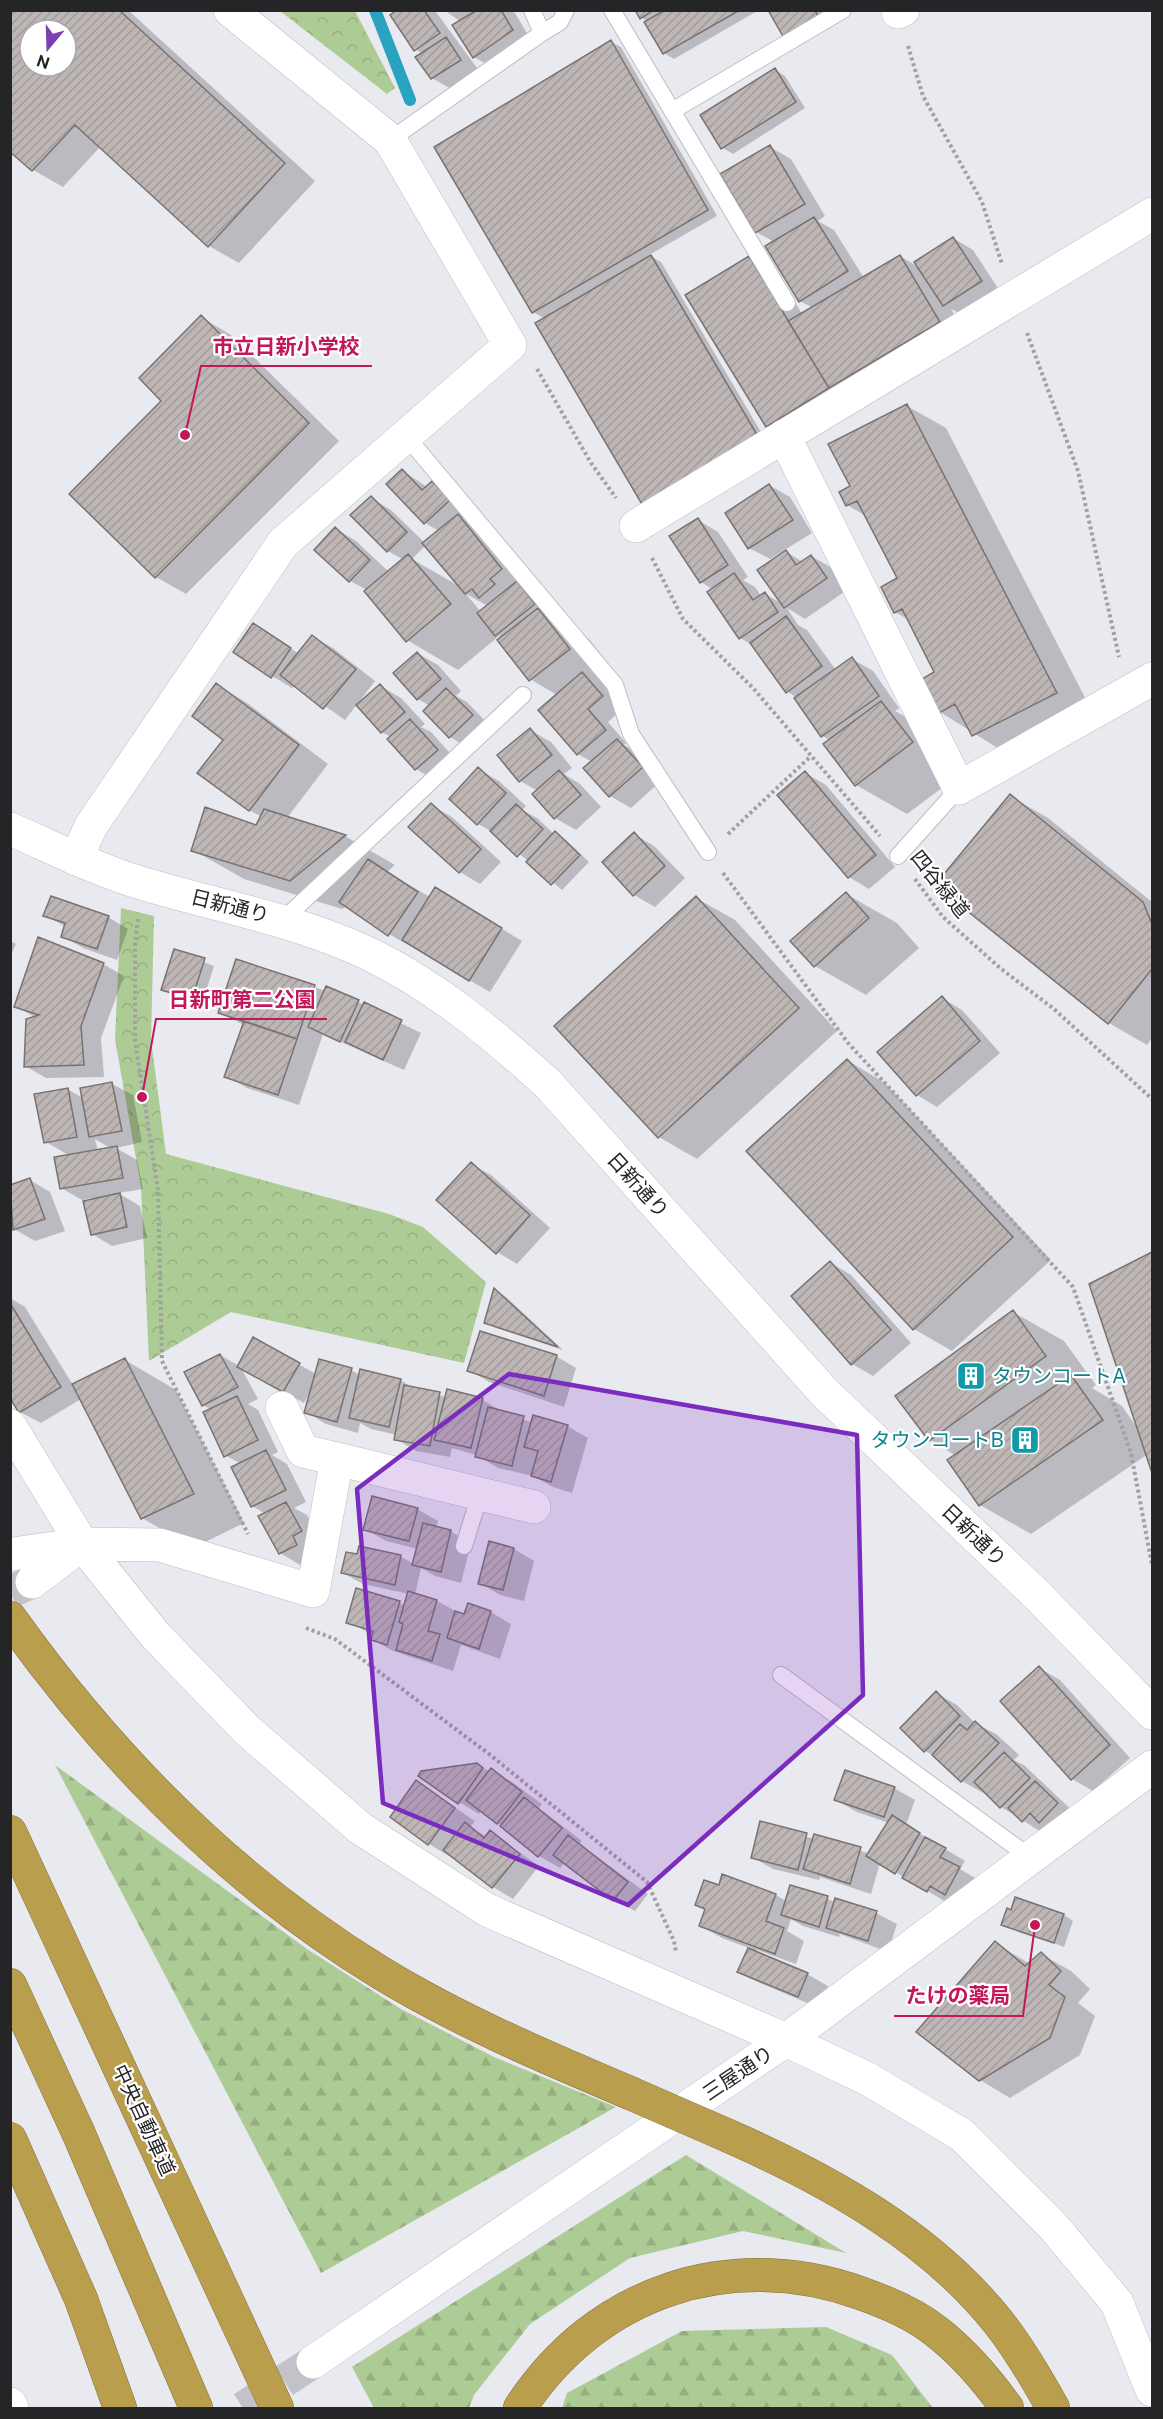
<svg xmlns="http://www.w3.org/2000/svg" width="1163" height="2419" font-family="'Public Sans','Noto Sans JP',sans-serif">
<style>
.forest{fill:url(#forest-firs)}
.park{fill:url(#park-crowns)}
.shadow{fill:#0003;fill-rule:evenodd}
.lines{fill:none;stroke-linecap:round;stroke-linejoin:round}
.stream{stroke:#29a3bf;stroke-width:12}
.building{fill:url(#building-hatch);stroke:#797271;stroke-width:1.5;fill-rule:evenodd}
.minor-tunnel{stroke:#c2c2c8;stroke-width:33;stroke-dasharray:33 16;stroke-linecap:butt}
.service-casing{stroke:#bdbec4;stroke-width:18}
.minor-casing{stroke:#bdbec4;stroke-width:34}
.tertiary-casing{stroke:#bdbec4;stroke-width:34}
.motorway-casing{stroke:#857440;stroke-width:34}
.path{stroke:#a0a0a6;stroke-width:4;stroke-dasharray:3 3;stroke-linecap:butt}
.service{stroke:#fff;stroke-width:16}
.minor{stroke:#fff;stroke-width:33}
.tertiary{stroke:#fff;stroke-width:33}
.motorway{stroke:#b99e4d;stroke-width:33}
.motorway-bridge-casing{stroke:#857440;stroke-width:34;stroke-linecap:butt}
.motorway-bridge{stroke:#b99e4d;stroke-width:33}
.marked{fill:#7b2cbf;fill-opacity:0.2;stroke:#7b2cbf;stroke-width:4.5;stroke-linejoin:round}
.labels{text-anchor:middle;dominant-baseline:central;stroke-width:4.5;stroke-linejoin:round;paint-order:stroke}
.street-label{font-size:20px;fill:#252528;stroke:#fff}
.culture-label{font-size:20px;fill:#0d838f;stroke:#fff;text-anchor:start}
.leader{fill:none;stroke:#c2185b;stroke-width:2}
.callout-dot{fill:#c2185b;stroke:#fff;stroke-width:2}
.callout-label{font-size:21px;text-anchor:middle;font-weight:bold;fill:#c2185b;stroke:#fff;stroke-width:4.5;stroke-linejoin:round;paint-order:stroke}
</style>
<defs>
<pattern id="forest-firs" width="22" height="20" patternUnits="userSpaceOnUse" patternTransform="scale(1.5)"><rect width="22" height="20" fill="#adcc95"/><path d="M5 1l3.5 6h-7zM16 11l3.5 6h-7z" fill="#95af80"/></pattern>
<pattern id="park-crowns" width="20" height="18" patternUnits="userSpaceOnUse" patternTransform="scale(1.5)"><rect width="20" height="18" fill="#adcc95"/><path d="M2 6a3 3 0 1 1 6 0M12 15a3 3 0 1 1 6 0" fill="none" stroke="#95af80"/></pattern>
<pattern id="building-hatch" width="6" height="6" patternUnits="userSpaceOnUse" patternTransform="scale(1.5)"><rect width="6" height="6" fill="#bdb6b5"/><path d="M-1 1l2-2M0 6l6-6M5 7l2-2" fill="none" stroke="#a29c9c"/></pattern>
</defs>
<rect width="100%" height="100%" fill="#e9e9f0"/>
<!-- forest -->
<path class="forest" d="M55,1765L307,1949L401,2009L494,2057L616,2107L321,2273Z
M686,2155L846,2253L743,2231L630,2258L530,2324L474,2395L469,2408H374L352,2367Z
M826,2327L892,2355L933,2408H562L567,2393L682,2331Z"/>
<!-- park -->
<path class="park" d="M280,11H355L395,88L387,94Z
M121,908L154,916L151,1040L166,1154L389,1214L423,1227L486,1282L464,1363L231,1312L149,1361L141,1187L115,1039Z"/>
<!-- shadow -->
<path class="shadow" d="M10,10H128L315,181L239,263L209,246L101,146L63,187L33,170ZM30,30H66V66H30Z
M400,10L436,12L480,72L453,90L432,78L417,57L423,54L415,49Z
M444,10H510L515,13L532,42L495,69L474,57L461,22Z
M637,10H759L674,59L664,53L646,23L648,22L641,17Z
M770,10H820L828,25Z
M611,42L621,47L717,216L649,255L661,262L768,444L533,312Z
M775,70L785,76L805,108L733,154L723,148Z
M770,147L791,159L825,216L818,221L834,230L864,278L900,256L920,268L953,238L973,250L1001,293L965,316L951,309L970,340L797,444L767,426L749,258L779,276L802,314L813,308L800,301L774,242L756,232L722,174Z
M201,317L231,335L339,441L186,594L156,577L163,401Z
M907,406L946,428L1094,715L1012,757L940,712L936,673L909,620L895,612L899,579L866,516L847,505L852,486Z
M403,471L427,487L432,483L453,494L470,513L463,519L479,528L522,581L519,584L527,589L544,610L542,612L589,639L620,679L606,689L623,708L608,722L626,743L624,745L638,753L662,780L631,808L610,796L592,762L578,754L540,710L557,695L530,679L502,637L499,636L458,670L407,640L367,590L350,581L336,529L356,541L389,572L404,560L388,551L371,498L391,510L425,543L439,531L425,523ZM426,545L459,586L412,559ZM466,594L488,606L481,612Z
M769,485L790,497L812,533L770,559L749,548Z
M698,520L718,532L748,577L743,580L755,587L761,596L765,594L783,604L785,551L803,562L811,556L832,568L847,590L805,619L787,608L798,625L807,630L836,670L852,659L873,671L899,708L895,711L932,732L963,772L907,814L856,785L830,740L822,736L797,698L787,691L754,646L740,638L714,590L701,582Z
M274,637L299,654L313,637L333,648L375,681L345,720L295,685L292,688L272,676Z
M417,653L438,665L461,691L456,696L467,702L492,728L470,749L450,737L430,706L418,699Z
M217,685L247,703L328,764L287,818L345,836L395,865L387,872L430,897L456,901L522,941L490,992L389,934L347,906L342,909L244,879L193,850L257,827L262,817L249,810L225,739Z
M380,686L401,698L425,724L421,727L431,732L458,762L437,781L416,769L389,739L391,737L382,732Z
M530,730L551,742L572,768L564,774L580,784L601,807L576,830L555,818L538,791L520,781L499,755Z
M478,769L499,781L526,806L522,810L537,818L554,834L565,839L589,862L562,890L496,834L478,824Z
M805,773L826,785L895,867L869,889L849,877Z
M1010,796L1048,818L1152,902V1038L1147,1045L1109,1023Z
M431,805L452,817L501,862L480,884L460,872Z
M634,834L654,846L685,878L655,907L634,895Z
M846,894L897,923L919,948L866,995L815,966Z
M696,898L735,920L837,1031L697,1159L659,1137Z
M45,915L108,917L128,929L117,960L83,948L63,936L66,927Z
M10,941L16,944L10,957Z
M175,951L214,966L202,1004L163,989Z
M237,961L358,1002L421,1033L404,1070L323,1034L299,1105L247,1088L226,1076L244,1025L219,1012Z
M103,964L124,976L101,1038L104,1077L46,1078L25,1066L36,1018L16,1006Z
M942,998L962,1010L1000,1053L937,1107L917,1095Z
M847,1060L885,1083L1051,1260L952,1351L914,1329Z
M112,1084L133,1095L142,1142L116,1148L137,1160L143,1189L118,1193L140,1206L147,1238L112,1246L92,1234L91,1198L82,1200L61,1188L70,1156L46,1142L67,1089L83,1098ZM95,1139L112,1149L98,1151Z
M471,1164L491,1175L550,1228L517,1264L497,1252Z
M30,1180L50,1192L65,1231L35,1241L14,1229L10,1219V1187Z
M1152,1254V1468L1148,1454L1031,1534L980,1505L956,1456L930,1440L1013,1312L1064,1341L1096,1385L1092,1388L1122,1406L1138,1429L1091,1285Z
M831,1263L851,1275L911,1343L873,1376L852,1364L793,1296Z
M495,1291L505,1296L563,1350L496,1328L486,1322Z
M10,1298L25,1307L73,1385L125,1360L176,1390L244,1523L193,1548L142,1518L81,1399L41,1423L20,1412L10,1395Z
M254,1339L316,1374L351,1370L360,1375L400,1380L414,1388L446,1397L448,1391L483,1400L503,1412L533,1423L567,1426L588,1438L572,1493L553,1487L533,1476L498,1468L476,1455L452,1448L450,1457L416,1451L396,1439L397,1435L371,1429L360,1423L358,1433L326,1424L306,1412L310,1393L304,1403L241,1368L258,1399L248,1404L258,1410L278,1452L272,1455L287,1464L306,1502L294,1508L307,1515L321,1543L317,1557L300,1565L280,1553L266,1514L252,1506L241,1464L225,1455L212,1410L203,1405L220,1355L239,1366Z
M556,1356L576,1368L564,1407L489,1382L469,1370Z
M417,1509L438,1521L436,1528L450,1531L471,1543L461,1583L435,1576L421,1568L415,1595L437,1601L465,1616L469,1605L491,1612L511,1624L500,1659L461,1645L453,1671L393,1651L372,1639L373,1635L348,1622L399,1602L405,1606L409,1594L363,1584L343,1573L400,1556L414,1564L418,1549L386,1541L365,1529Z
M514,1549L534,1561L524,1601L500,1595L480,1583Z
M1039,1668L1060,1680L1130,1758L1093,1791L1072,1779L1002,1701Z
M936,1693L957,1705L975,1723L996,1734L1019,1755L1014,1760L1024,1765L1078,1816L1043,1833L1001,1807L985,1790L983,1793L962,1781L938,1758L925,1751L902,1728Z
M477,1765L512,1782L542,1804L539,1808L582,1841L579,1844L648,1894L635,1911L614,1900L565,1862L560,1868L539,1856L482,1810L479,1814L459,1802Z
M417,1782L475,1821L470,1827L487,1837L490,1832L539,1866L513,1899L493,1887L451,1854L449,1856L429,1844Z
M894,1788L915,1800L906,1825L965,1861L960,1869L980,1881L948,1903L880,1863L871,1894L820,1877L819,1880L773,1869L752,1857L761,1823L814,1839L815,1835L870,1854L889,1823L857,1812L836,1800Z
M720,1887L776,1895L786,1901L827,1898L835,1903L876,1913L897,1924L888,1952L840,1934L839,1937L803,1926L791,1919L787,1931L804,1941L796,1964L757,1950L756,1953L807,1974L828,1986L819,2008L760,1983L739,1972L749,1948L722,1938L701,1926L706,1910L697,1904Z
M1064,1915L1073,1921L1064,1947L1003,1924Z
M995,1943L1030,1964L1041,1954L1071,1971L1090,1989L1078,2003L1095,2016L1080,2055L1010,2098L980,2080Z"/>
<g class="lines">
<!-- stream -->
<path class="stream" d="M375,10L410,100"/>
</g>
<!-- building -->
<path class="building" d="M10,10H119L285,163L208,247L75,125L32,171L10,152ZM30,30H66V66H30Z
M397,10H424L440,33L414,51L390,15Z
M477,10H501L513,30L473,58L452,25Z
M635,10H654L640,19Z
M665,10H740L663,54L644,22Z
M768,10H815L819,19L784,38Z
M446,37L461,60L431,79L415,57Z
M611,40L708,210L532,313L434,147Z
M775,68L796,102L721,149L700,115Z
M770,145L805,204L755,233L720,174Z
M814,217L848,271L799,302L765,246Z
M953,237L982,281L943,306L914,262Z
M651,255L759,438L643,506L535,323Z
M900,255L940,322L829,388L788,321Z
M749,256L829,388L766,427L685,295Z
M201,315L309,423L155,578L69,494L161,401L139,378Z
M907,404L1057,693L972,736L955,704L939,713L922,679L934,672L902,609L894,613L881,587L897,578L857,501L846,506L839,492L850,486L828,444Z
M402,469L422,490L432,481L450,500L424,524L386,484Z
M769,484L793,520L748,549L725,513Z
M371,496L407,532L387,552L350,515Z
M458,514L502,569L490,579L495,584L479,598L472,589L465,594L422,543Z
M698,518L728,565L700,583L669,536Z
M335,527L370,560L349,582L314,550Z
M786,550L796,565L811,555L827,578L784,608L757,570Z
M408,554L451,604L406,642L364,591Z
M734,573L753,600L765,592L778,612L739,639L707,592Z
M517,581L535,604L495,636L477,613Z
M538,608L570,649L529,681L497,640Z
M786,616L822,666L786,693L750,643Z
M253,623L291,648L271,678L233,652Z
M312,635L356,669L323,709L280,675Z
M417,652L441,679L417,700L393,673Z
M852,657L879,696L821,737L794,698Z
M582,672L603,696L588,709L606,730L577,755L538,710Z
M216,683L299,745L249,811L197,773L223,740L192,716Z
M380,684L405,712L381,733L356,705Z
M446,688L473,715L449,738L423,711Z
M881,701L913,742L855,786L823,744Z
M410,719L438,750L415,770L387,739Z
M530,728L552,755L519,782L497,755Z
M617,739L643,767L609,797L583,768Z
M478,767L506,793L477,825L449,799Z
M559,770L581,795L554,819L532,794Z
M805,771L876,855L848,878L777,795Z
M1010,794L1143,902L1152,924V969L1108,1024L935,885Z
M431,803L481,849L459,873L408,827Z
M516,804L543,829L517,857L490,831Z
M205,807L256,825L264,809L346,835L290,881L191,851Z
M555,831L580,855L551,885L526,862Z
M634,832L665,866L633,896L602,862Z
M368,859L418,892L388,936L339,902Z
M435,887L502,928L469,981L402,940Z
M846,892L869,918L814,967L790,941Z
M51,896L109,916L97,949L61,937L65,923L43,916Z
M696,896L799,1008L658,1138L554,1026Z
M38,937L104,963L81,1026L84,1065L24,1067L26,1019L39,1015L14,1007Z
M174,949L205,958L192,999L161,990Z
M236,959L315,985L297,1039L218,1013Z
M326,986L359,1000L340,1042L308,1027Z
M942,996L980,1041L916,1096L877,1052Z
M364,1002L402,1020L383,1060L345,1042Z
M244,1021L297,1039L278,1095L224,1077Z
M847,1059L1013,1237L913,1330L746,1151Z
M112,1082L122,1131L89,1137L80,1088Z
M68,1088L77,1137L44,1143L34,1094Z
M117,1146L123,1178L60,1189L54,1157Z
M471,1162L530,1215L496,1254L436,1200Z
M30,1178L45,1219L13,1230L10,1185Z
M120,1193L127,1227L91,1235L83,1201Z
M1152,1252V1469L1151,1470L1089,1284Z
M830,1261L891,1330L851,1365L791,1296Z
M494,1288L558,1347L484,1323Z
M10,1303L61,1387L19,1413L10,1398Z
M1013,1310L1046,1356L929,1441L895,1396Z
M480,1331L557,1355L544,1396L467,1371Z
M253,1337L300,1363L283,1392L237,1367Z
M220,1354L238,1387L202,1406L184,1372Z
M125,1358L194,1494L141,1519L72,1384Z
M319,1359L352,1368L337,1422L304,1413Z
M360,1369L401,1379L389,1427L349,1418Z
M1071,1375L1103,1420L979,1506L947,1460Z
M404,1385L440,1392L430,1446L394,1440Z
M447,1389L483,1398L471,1448L434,1440Z
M237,1396L258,1440L224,1457L203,1412Z
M488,1407L524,1416L512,1466L475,1457Z
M533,1415L568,1425L551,1482L531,1476L538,1451L524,1447Z
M266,1450L286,1490L251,1507L231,1467Z
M372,1496L418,1508L409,1541L363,1530Z
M286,1502L302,1531L293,1536L297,1545L279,1554L258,1516Z
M423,1523L451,1530L441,1572L412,1565Z
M489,1541L514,1548L503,1590L478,1584Z
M359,1546L401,1555L395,1585L341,1573L346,1552L357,1554Z
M356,1588L400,1601L387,1645L371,1640L373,1631L346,1623Z
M408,1591L437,1600L428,1631L440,1634L432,1661L396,1650L403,1624L399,1622Z
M468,1603L491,1611L479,1649L447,1638L455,1611L464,1614Z
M1039,1666L1110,1745L1071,1780L1000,1701Z
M936,1691L960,1716L924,1752L900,1728Z
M975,1721L999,1743L961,1782L932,1755L960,1724L967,1730Z
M1004,1752L1030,1778L1000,1808L974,1782Z
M477,1763L483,1768L458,1804L418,1776L421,1771Z
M491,1768L522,1792L497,1824L466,1800Z
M845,1770L895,1787L884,1817L834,1800Z
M416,1780L455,1808L428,1845L390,1817Z
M1035,1781L1058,1803L1039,1823L1030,1813L1022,1822L1008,1808Z
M524,1797L562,1828L538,1857L500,1826Z
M892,1815L920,1833L895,1874L866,1856Z
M760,1821L807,1833L798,1870L751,1858Z
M465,1822L484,1838L490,1830L520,1854L492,1888L443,1850Z
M814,1834L861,1847L850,1884L803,1869Z
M568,1835L628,1882L613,1901L553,1855Z
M925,1837L946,1848L940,1857L960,1867L945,1895L930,1886L927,1892L902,1878Z
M722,1874L776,1894L766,1921L784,1928L775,1954L699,1926L705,1909L695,1905L704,1880L719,1885Z
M790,1885L828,1896L819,1927L781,1915Z
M1015,1897L1064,1914L1054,1943L1001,1925L1007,1908L1011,1910Z
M835,1898L877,1911L868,1941L826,1928Z
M995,1941L1025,1966L1041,1952L1061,1971L1049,1985L1065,1997L1050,2038L979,2081L916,2032Z
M748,1948L808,1973L798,1997L737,1972Z"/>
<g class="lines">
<!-- minor-tunnel -->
<path class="minor-tunnel" d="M10,1592L32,1582
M243,2408L313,2362"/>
<!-- service casing -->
<g class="service-casing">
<path id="service" d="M612,10L787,303
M542,33L560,22L566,10
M672,111L843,10
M390,140L542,33L532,10
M406,436L615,685L631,734L708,852
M898,856L959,788
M283,920L523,695
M464,1546L480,1494
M781,1675L1031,1858"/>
</g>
<!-- minor casing -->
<g class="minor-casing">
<path id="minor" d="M898,12L903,10
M784,436L959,788L1152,679
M636,526L1152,214
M76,859L91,826L283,543L510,345L390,140L230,10
M282,1408L303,1451L337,1459
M10,1426L82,1544L155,1635L247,1730L360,1828L487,1910L786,2040
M13,1554L82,1544L160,1545L313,1591L337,1459L534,1507
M32,1582L81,1545
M313,2362L786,2040L1152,1767
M10,2404L12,2408"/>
</g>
<!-- tertiary casing -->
<g class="tertiary-casing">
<path id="tertiary" d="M10,829C54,848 95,869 141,883C217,906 294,919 367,953C434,985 493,1034 548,1084L824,1392L1036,1594L1152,1713
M786,2040L868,2079L962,2135L1053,2226L1117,2303L1152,2390"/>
</g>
<!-- motorway casing -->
<g class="motorway-casing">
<path id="motorway" d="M10,1618C110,1758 234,1883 381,1973C460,2021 545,2057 630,2093
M10,1832L277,2408
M10,1985L78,2132L196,2408
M731,2137C830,2181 931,2237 999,2323C1020,2350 1037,2379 1053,2408
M10,2139L81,2299L120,2408
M520,2408C596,2291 730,2247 860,2293C886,2302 916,2315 937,2332C965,2354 987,2380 1007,2408"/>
</g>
<!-- path -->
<path class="path" d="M908,46L923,96L982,202L1002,264
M1027,333L1078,471L1119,657
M537,369L591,463L616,498
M652,558L683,619L753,688L880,836
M728,834L811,756
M723,873L848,1043L1073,1287L1131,1453L1152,1565
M915,879L943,917L1000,968L1054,1009L1152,1099
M138,919L135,944V1041L158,1190L162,1361L248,1534
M306,1628L335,1639L489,1754L647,1882L674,1941L676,1952"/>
<!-- service -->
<use href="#service" class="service"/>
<!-- minor -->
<use href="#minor" class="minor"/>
<!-- tertiary -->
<use href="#tertiary" class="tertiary"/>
<!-- motorway -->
<use href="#motorway" class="motorway"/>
<!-- motorway-bridge casing -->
<g class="motorway-bridge-casing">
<path id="motorway-bridge" d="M630,2093L731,2137"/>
</g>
<!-- motorway-bridge -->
<use href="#motorway-bridge" class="motorway-bridge"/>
</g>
<!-- marked area -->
<path class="marked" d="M509,1374L857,1435L863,1695L628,1905L383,1803L357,1489Z"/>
<!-- icons -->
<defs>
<g id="building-square" transform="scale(1.5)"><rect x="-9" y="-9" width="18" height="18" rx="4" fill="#0f9aa8" stroke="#fff"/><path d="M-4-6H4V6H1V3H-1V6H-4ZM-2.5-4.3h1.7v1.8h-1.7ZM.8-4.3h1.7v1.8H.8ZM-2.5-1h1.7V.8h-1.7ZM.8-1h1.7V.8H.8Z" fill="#fff"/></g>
</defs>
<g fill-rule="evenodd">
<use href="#building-square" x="971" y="1376"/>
<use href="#building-square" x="1025" y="1440"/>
</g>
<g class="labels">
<!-- street labels -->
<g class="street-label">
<text transform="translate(940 884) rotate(51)">四谷緑道</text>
<text transform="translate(230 906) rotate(14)">日新通り</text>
<text transform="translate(638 1185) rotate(48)">日新通り</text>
<text transform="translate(974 1535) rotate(44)">日新通り</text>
<text transform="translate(738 2073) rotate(-34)">三屋通り</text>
<text transform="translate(144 2120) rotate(65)">中央自動車道</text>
</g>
<!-- culture labels -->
<g class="culture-label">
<text x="992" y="1376">タウンコートA</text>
<text x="1004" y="1440" text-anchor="end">タウンコートB</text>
</g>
</g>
<!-- callouts -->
<path class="leader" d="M185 435L201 366H372M142 1097L156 1019H327M1035 1925L1023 2016H894"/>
<g class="callout-dot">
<circle cx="185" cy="435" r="6"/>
<circle cx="142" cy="1097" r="6"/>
<circle cx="1035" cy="1925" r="6"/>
</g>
<g class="callout-label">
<text x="286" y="354">市立日新小学校</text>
<text x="242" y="1007">日新町第二公園</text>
<text x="958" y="2003">たけの薬局</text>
</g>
<!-- border -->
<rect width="1163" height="2419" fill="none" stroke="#252528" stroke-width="24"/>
<!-- north arrow -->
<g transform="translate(48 48) rotate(199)"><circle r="28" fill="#ffffff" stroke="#a8a8a9" stroke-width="1.5"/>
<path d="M0-4.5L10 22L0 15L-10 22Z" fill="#7d3fb4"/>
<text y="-9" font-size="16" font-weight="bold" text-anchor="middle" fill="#252528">N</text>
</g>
</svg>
